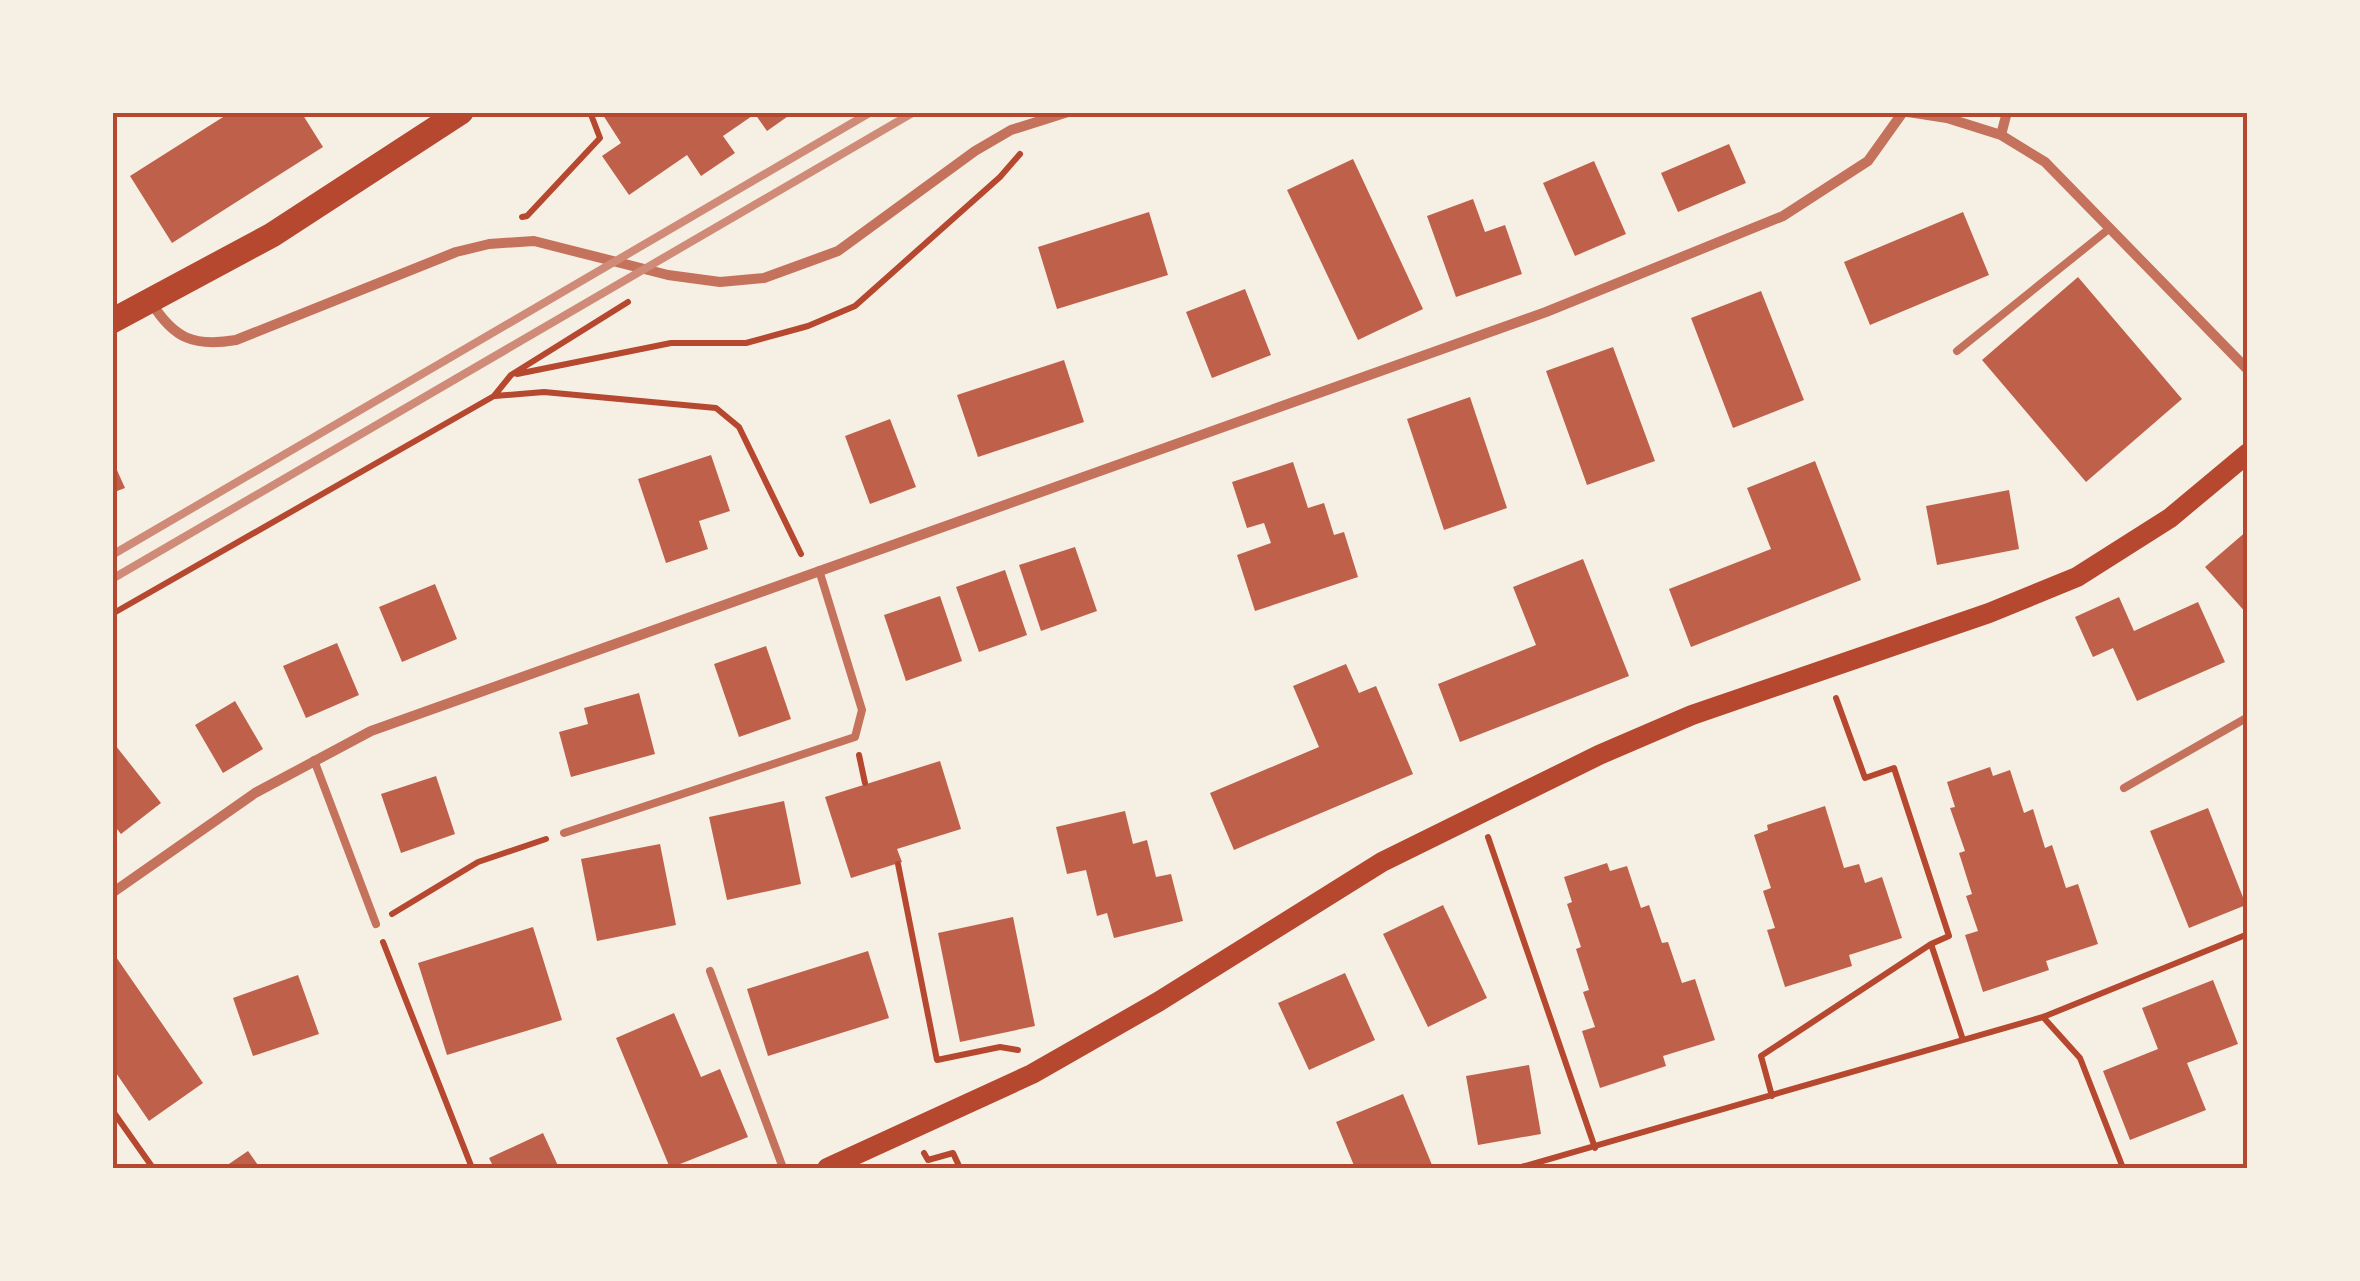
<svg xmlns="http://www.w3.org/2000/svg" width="2360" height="1281" font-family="Spectral,serif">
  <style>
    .building { fill: #bf614a }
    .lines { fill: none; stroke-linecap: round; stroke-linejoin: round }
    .path { stroke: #b5482f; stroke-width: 6 }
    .service { stroke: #c5725c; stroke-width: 8 }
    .minor { stroke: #c5725c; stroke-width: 10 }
    .secondary { stroke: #b5482f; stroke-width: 20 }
    .primary { stroke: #b5482f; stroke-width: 25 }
    .rail { stroke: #cf8b77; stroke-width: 8 }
    .neatline { fill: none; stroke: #b5482f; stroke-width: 4 }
  </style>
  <rect width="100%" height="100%" fill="#f6efe4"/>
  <path class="building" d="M 231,112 L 301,112 L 323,147 L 172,243 L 130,176 Z
    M 601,112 L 794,112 L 767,131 L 755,114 L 723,136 L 735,153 L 701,176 L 687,155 L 629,195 L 602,156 L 621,143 Z
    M 1729,144 L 1746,183 L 1678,212 L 1661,173 Z
    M 1353,159 L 1423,309 L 1358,340 L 1287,190 Z
    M 1594,161 L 1626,234 L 1575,256 L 1543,183 Z
    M 1473,199 L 1485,232 L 1505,225 L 1522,274 L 1456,297 L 1427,216 Z
    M 1149,212 L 1168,275 L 1057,309 L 1038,247 Z
    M 1963,212 L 1989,275 L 1870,325 L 1844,262 Z
    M 2078,277 L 2182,399 L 2086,482 L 1982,360 Z
    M 1245,289 L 1271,355 L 1212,378 L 1186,312 Z
    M 1761,291 L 1804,400 L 1733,428 L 1691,318 Z
    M 1613,347 L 1655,461 L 1587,485 L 1546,371 Z
    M 1064,360 L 1084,422 L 978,457 L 957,395 Z
    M 1470,397 L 1507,508 L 1444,530 L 1407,419 Z
    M 890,419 L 916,487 L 870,504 L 845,436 Z
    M 711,455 L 730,511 L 699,521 L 708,549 L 666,563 L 638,479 Z
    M 112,459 L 125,488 L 112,493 Z
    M 1815,461 L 1861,580 L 1691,647 L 1669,589 L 1771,549 L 1747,488 Z
    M 1293,462 L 1308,508 L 1324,503 L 1334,535 L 1344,532 L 1358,577 L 1255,611 L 1237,555 L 1271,543 L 1264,523 L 1247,528 L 1232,482 Z
    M 2009,490 L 2019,549 L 1937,565 L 1926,506 Z
    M 2248,530 L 2248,615 L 2205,567 Z
    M 1075,547 L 1097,611 L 1041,631 L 1019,565 Z
    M 1583,559 L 1629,676 L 1460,742 L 1438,684 L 1536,645 L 1513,587 Z
    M 1005,570 L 1027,635 L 979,652 L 956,587 Z
    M 435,584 L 457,639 L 402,662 L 379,607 Z
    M 940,596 L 962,661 L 906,681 L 884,615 Z
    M 2119,597 L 2134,631 L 2198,602 L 2225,662 L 2137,701 L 2113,648 L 2093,657 L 2075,617 Z
    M 337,643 L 359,695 L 306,718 L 283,666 Z
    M 766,646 L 791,719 L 739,737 L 714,664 Z
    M 1346,664 L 1359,693 L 1376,686 L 1413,774 L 1234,850 L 1210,793 L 1319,747 L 1293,686 Z
    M 639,693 L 655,754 L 571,777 L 559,732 L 588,724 L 584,708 Z
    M 235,701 L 263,749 L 223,773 L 195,725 Z
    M 112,741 L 161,803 L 121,834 L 112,823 Z
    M 940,761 L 961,829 L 897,849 L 902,862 L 851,878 L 825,797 Z
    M 1990,767 L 1993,776 L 2010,770 L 2024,813 L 2033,809 L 2045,848 L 2052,845 L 2066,888 L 2078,884 L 2098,944 L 2046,961 L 2049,970 L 1983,992 L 1965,935 L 1978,931 L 1966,896 L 1972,894 L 1959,853 L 1965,851 L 1950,808 L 1955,807 L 1947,782 Z
    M 436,776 L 455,834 L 401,853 L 381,794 Z
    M 784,801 L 801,884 L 727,900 L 709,817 Z
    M 1825,806 L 1844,868 L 1859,864 L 1865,883 L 1882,877 L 1902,938 L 1849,955 L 1852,966 L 1785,987 L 1767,930 L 1775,928 L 1763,891 L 1771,888 L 1754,835 L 1768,830 L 1767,825 Z
    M 2208,808 L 2246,905 L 2189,928 L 2150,831 Z
    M 1125,811 L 1133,844 L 1147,840 L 1156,877 L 1171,874 L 1183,921 L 1114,938 L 1107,913 L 1097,916 L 1086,870 L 1067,874 L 1056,827 Z
    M 660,844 L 676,925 L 597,941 L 581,859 Z
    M 1607,863 L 1610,871 L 1627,866 L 1641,908 L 1649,905 L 1662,943 L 1668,942 L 1682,983 L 1695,979 L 1715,1040 L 1663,1056 L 1666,1066 L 1600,1088 L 1582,1031 L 1595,1027 L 1583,992 L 1589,990 L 1576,949 L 1581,947 L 1567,904 L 1572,902 L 1564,877 Z
    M 1443,905 L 1487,998 L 1428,1027 L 1383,934 Z
    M 1013,917 L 1035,1026 L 960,1042 L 938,933 Z
    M 533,927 L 562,1020 L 447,1055 L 418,963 Z
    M 868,951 L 889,1018 L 768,1056 L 747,989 Z
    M 116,957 L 203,1083 L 149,1121 L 112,1067 L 112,959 Z
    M 1345,973 L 1375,1040 L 1309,1070 L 1278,1003 Z
    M 298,975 L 319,1034 L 253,1056 L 233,998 Z
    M 2213,980 L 2238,1044 L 2187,1063 L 2206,1110 L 2130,1140 L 2103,1071 L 2158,1049 L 2142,1008 Z
    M 674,1013 L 701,1077 L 720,1069 L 748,1137 L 670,1168 L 616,1038 Z
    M 1529,1065 L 1541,1134 L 1478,1145 L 1466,1076 Z
    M 1403,1094 L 1432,1165 L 1423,1168 L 1355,1168 L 1336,1122 Z
    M 543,1133 L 559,1168 L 494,1168 L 489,1158 Z
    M 248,1151 L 260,1168 L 223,1168 Z"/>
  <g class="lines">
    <path class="path" d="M 522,217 L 527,216 L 600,138 L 590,112
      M 517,374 L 671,343 L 746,343 L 808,326 L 855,306 L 1000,177 L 1020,154
      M 495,396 L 544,392 L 716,408 L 739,427 L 801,554
      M 112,614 L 494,396 L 511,375 L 628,302
      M 859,755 L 865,783
      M 1488,837 L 1595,1148
      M 898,864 L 937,1060 L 1000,1047 L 1018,1050
      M 392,914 L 478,862 L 546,839
      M 383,942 L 472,1168
      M 1931,944 L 1963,1040
      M 2043,1017 L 2080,1058 L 2123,1168
      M 1772,1096 L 1761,1056 L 1931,944 L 1949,936 L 1894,768 L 1865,778 L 1836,698
      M 112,1110 L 153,1168
      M 924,1153 L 928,1160 L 953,1153 L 960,1168
      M 1518,1168 L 2043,1017 L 2248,934"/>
    <path class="service" d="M 1957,351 L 2110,228
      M 314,760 L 376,924
      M 2124,788 L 2248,717
      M 564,833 L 855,737 L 862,710 L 819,570
      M 710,971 L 783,1168"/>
    <path class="minor" d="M 1908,112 L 1947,118 L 2001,135 L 2045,162 L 2248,370
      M 2001,135 L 2007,112
      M 151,302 C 174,339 194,347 236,340 L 456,252 L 489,244 L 534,241 L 668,275 L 720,282 L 764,278 L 838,251 L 975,151 L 1011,130 L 1068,112
      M 112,893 L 255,793 L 371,731 L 1546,312 L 1783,216 L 1868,161 L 1903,112"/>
    <path class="secondary" d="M 827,1168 L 1032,1074 L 1158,1002 L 1382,862 L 1599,755 L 1692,715 L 1989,613 L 2077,577 L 2170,518 L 2248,453"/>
    <path class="primary" d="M 112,321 L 272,235 L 461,112"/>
    <path class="rail" d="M 112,555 L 871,112
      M 112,579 L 914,112"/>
  </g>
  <rect width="2360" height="1281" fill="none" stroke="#f6efe4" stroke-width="230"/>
  <rect x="115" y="115" width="2130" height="1051" class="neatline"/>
</svg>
